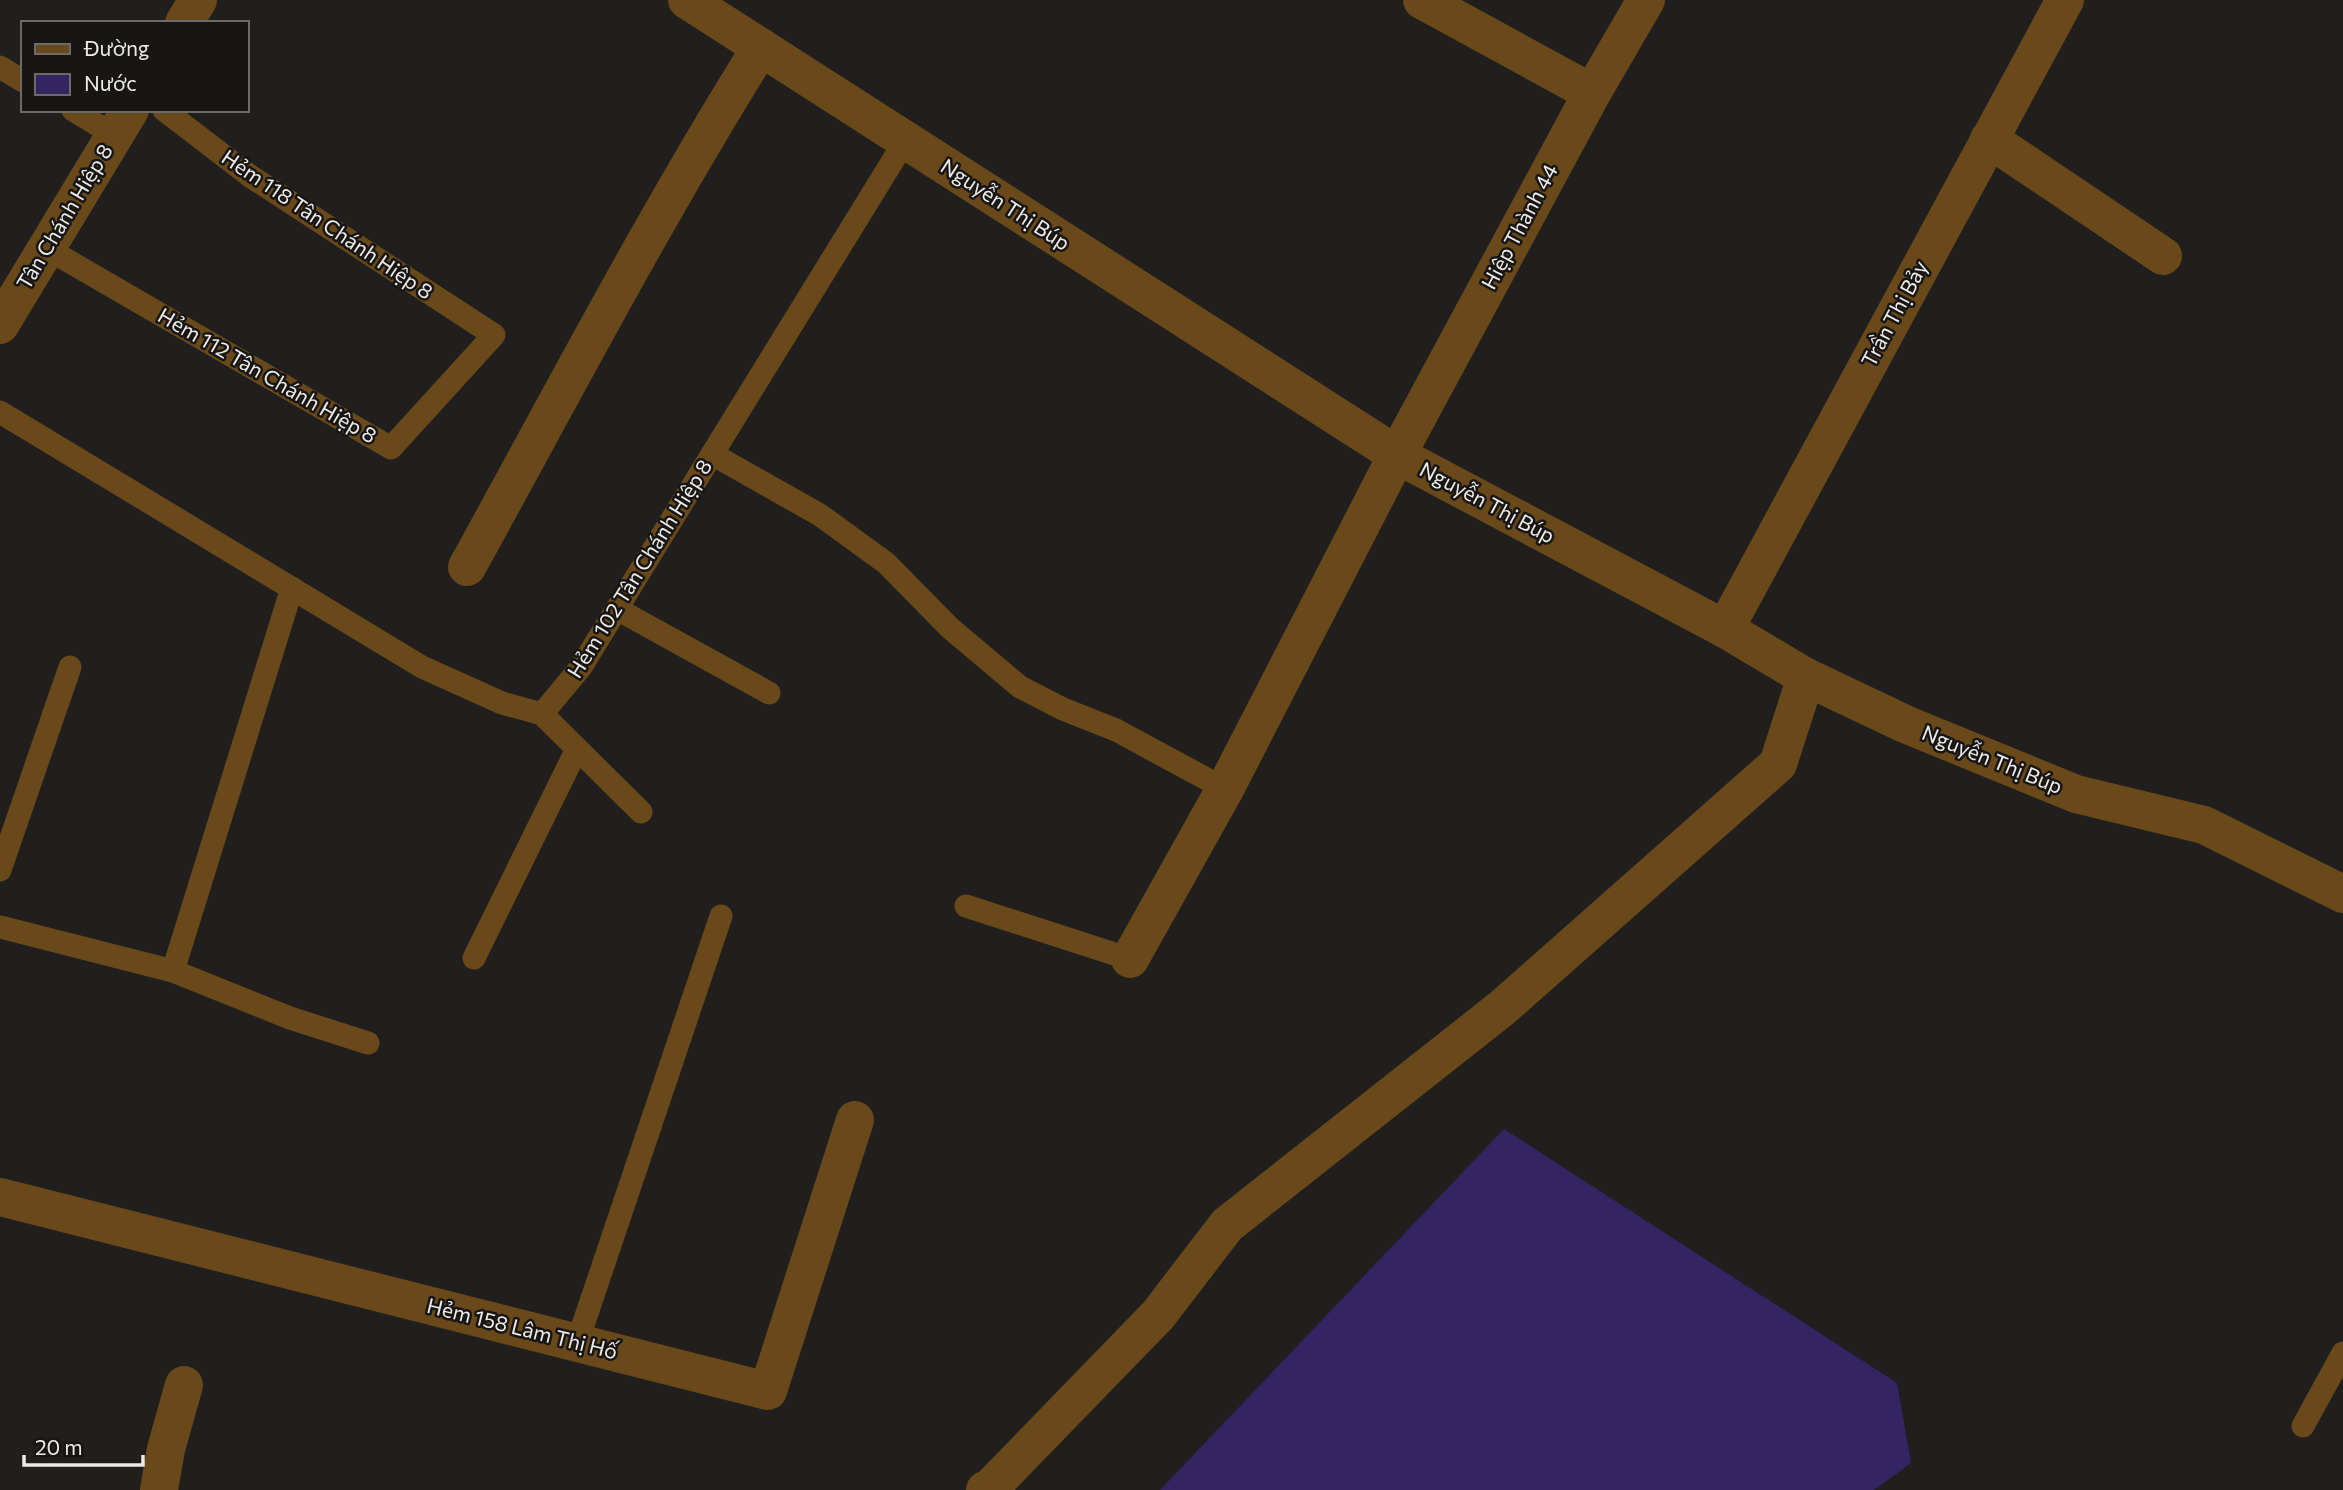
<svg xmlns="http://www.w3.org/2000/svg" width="2343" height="1490" font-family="Commissioner,sans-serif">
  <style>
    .water { fill: #342463 }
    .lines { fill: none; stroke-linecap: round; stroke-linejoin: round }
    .service { stroke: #69481a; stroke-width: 23 }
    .minor { stroke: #69481a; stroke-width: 38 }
    .tertiary { stroke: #69481a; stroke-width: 38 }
    .labels { text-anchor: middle; stroke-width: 5; stroke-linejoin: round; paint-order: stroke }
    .street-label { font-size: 21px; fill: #ecebea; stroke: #171614 }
  </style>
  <rect width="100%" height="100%" fill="#211f1d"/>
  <path class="water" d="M 1504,1129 L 1897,1383 L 1911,1463 L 1874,1490 L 1160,1490 Z"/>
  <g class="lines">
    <path class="service" d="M 0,67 L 23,81
      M 73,110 L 114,135
      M 46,248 L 391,448 L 494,335 L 250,176 L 164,110
      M 0,412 L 422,667 L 502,703 L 542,714 L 581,667 L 905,141
      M 712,454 L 820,515 L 886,563 L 950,628 L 1020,687 L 1063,709 L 1116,730 L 1225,789
      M 617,609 L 769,693
      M 542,714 L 641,812
      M 0,870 L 70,667
      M 966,906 L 1130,959
      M 0,927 L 173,971 L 290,1018 L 368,1043
      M 474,958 L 577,749
      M 173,971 L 292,588
      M 577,1343 L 721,916
      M 2303,1426 L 2343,1353"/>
    <path class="minor" d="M 1422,0 L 1592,93
      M 184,23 L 198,0
      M 1989,139 L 2163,256
      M 0,325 L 130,110
      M 467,567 C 563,393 655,216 761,47
      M 1725,629 L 2065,0
      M 1130,959 L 1225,789 L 1397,455 L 1592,93 L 1646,0
      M 0,1197 L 768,1391 L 855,1120
      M 159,1490 L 166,1449 L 184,1385
      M 985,1490 L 991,1487 L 1158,1315 L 1227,1225 L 1502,1008 L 1778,764 L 1806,677"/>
    <path class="tertiary" d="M 687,0 L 1397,455 L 1725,629 L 1806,677 L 1905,724 L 2076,794 L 2204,825 L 2343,894"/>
  </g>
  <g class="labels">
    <g class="street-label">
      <text transform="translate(1005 205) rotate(33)" y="7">Nguyễn Thị Búp</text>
      <text transform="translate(65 217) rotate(-59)" y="7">Tân Chánh Hiệp 8</text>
      <text transform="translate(327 225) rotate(34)" y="7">Hẻm 118 Tân Chánh Hiệp 8</text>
      <text transform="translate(1520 227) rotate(-62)" y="7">Hiệp Thành 44</text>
      <text transform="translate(1895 314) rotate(-62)" y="7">Trần Thị Bảy</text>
      <text transform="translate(267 376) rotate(30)" y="7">Hẻm 112 Tân Chánh Hiệp 8</text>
      <text transform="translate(1487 503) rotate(28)" y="7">Nguyễn Thị Búp</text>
      <text transform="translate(640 569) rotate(-58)" y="7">Hẻm 102 Tân Chánh Hiệp 8</text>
      <text transform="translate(1992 760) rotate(22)" y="7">Nguyễn Thị Búp</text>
      <text transform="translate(522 1329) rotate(14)" y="7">Hẻm 158 Lâm Thị Hố</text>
    </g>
  </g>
  <rect x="21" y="21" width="228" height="91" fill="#171614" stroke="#6c6b6a" stroke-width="2"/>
  <rect x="35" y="44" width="35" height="10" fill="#69481a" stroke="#6c6b6a" stroke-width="2"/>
  <text x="84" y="56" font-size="21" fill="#ecebea">Đường</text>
  <rect x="35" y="74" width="35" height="21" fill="#342463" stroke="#6c6b6a" stroke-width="2"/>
  <text x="84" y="91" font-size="21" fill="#ecebea">Nước</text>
  <path d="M24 1455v10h119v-10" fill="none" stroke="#ecebea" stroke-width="3.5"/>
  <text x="35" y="1455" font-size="21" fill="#ecebea" stroke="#171614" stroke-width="5" paint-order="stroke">20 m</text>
</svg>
